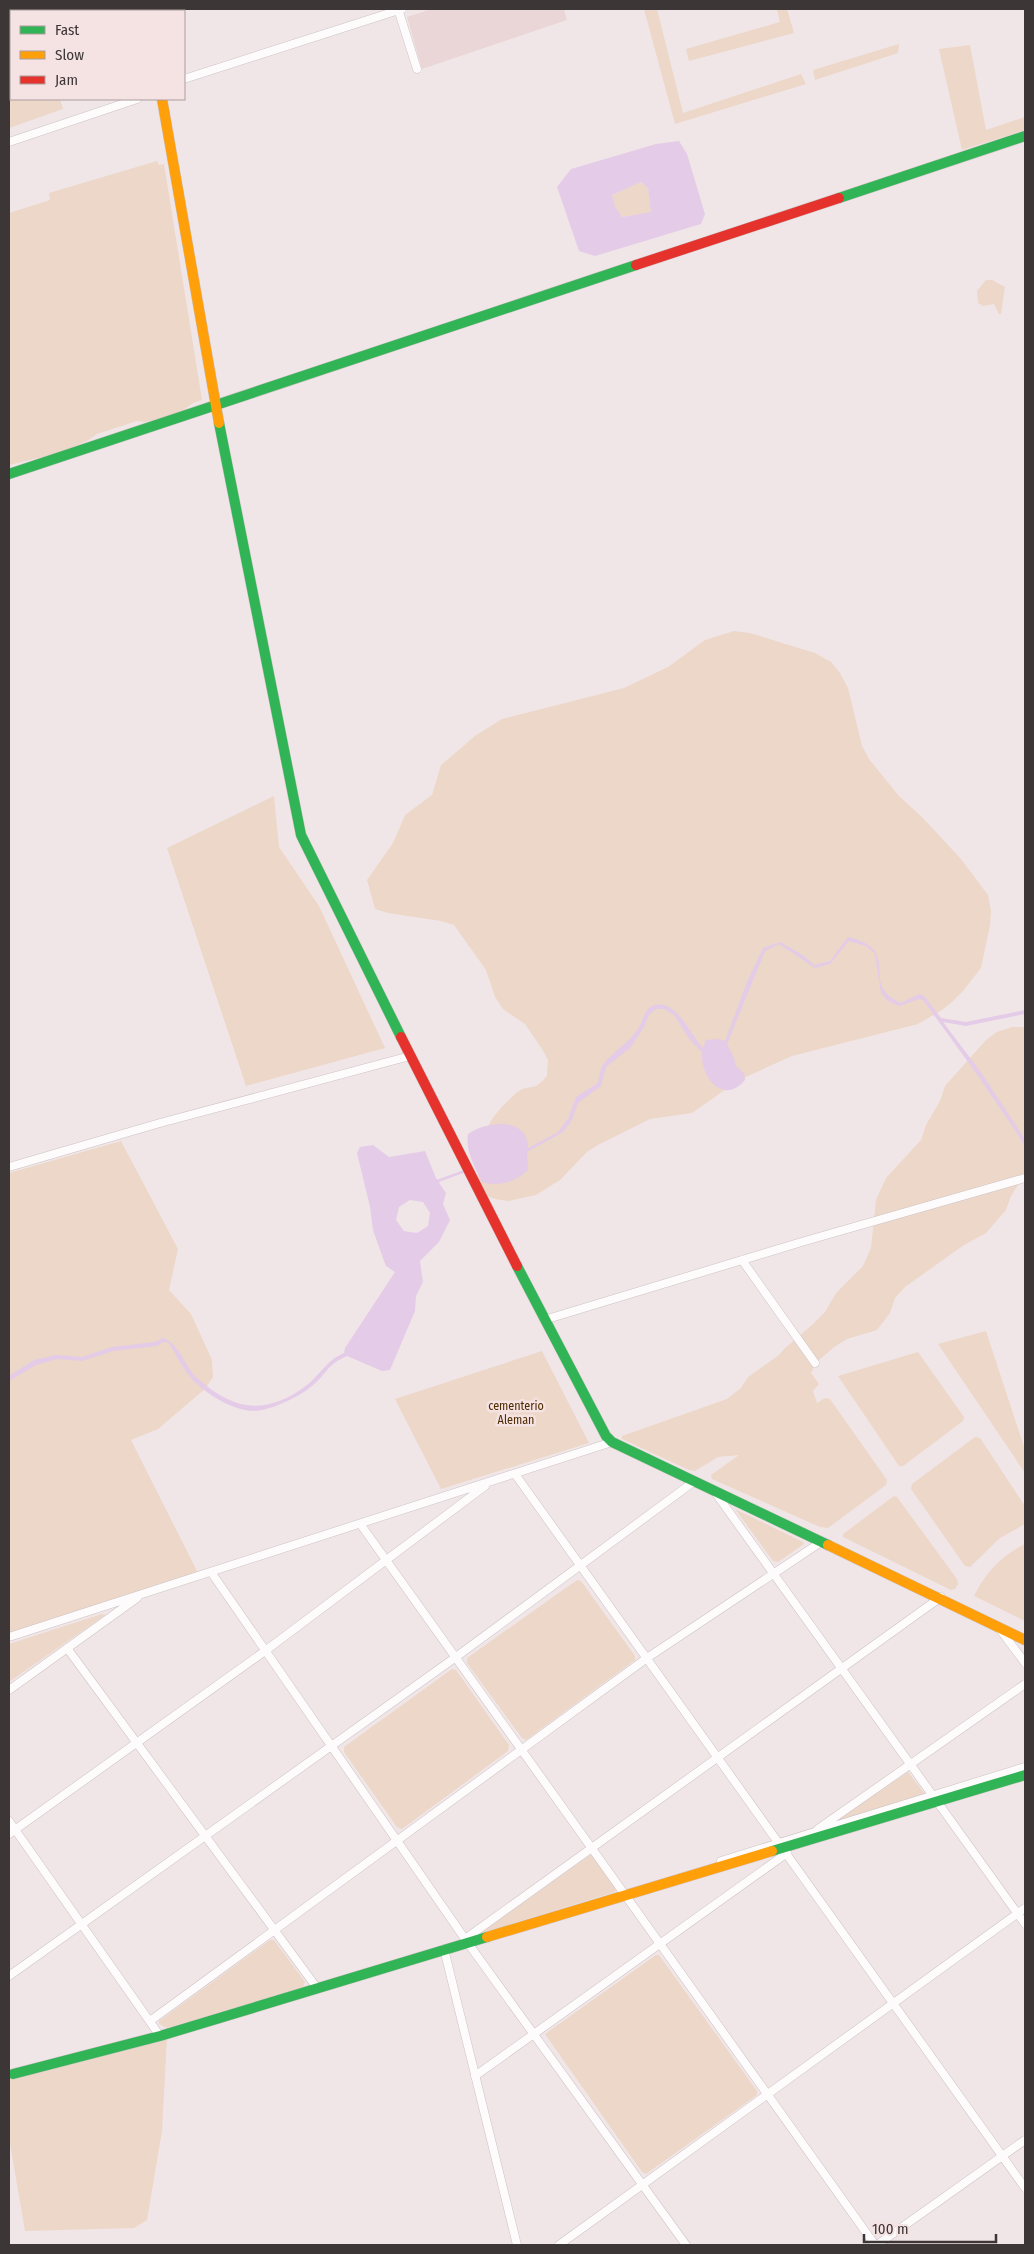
<svg xmlns="http://www.w3.org/2000/svg" width="1034" height="2254" font-family="'Fira Sans Condensed',sans-serif">
  <style>
    .built { fill: #ead6d7 }
    .green { fill: #ecd7c8 }
    .water { fill: #e4cbe7; fill-rule: evenodd }
    .lines { fill: none; stroke-linecap: round; stroke-linejoin: round }
    .stream { stroke: #e4cbe7; stroke-width: 2.5 }
    .street-casing { stroke: #ccc3c4; stroke-width: 9 }
    .fast-casing { stroke: #ccc3c4; stroke-width: 11 }
    .slow-casing { stroke: #ccc3c4; stroke-width: 11 }
    .jam-casing { stroke: #ccc3c4; stroke-width: 11 }
    .street { stroke: #fdfbfb; stroke-width: 8 }
    .fast { stroke: #30b455; stroke-width: 10 }
    .slow { stroke: #ff9f0a; stroke-width: 10 }
    .jam { stroke: #e5322d; stroke-width: 10 }
    .labels { text-anchor: middle; stroke-width: 5; stroke-linejoin: round; paint-order: stroke }
    .park-label { font-size: 12px; fill: #4f2d00; stroke: #f5e2e3 }
  </style>
  <rect width="100%" height="100%" fill="#f1e6e7"/>
  <path class="built" d="M 431,9 L 564,9 L 567,20 L 422,69 L 407,17 Z"/>
  <path class="green" d="M 644,9 L 657,9 L 683,113 L 801,74 L 806,84 L 675,124 Z
    M 777,9 L 787,9 L 794,33 L 689,61 L 686,49 L 780,22 Z
    M 899,44 L 898,53 L 815,80 L 813,70 Z
    M 970,45 L 986,130 L 1025,117 L 1025,130 L 962,150 L 939,49 Z
    M 11,51 L 11,99 L 60,99 L 63,109 L 9,128 L 9,52 Z
    M 157,161 L 159,165 L 164,164 L 202,400 L 193,403 L 175,416 L 144,422 L 137,421 L 97,434 L 87,441 L 59,453 L 9,465 L 9,213 L 50,200 L 49,193 Z
    M 640,182 L 648,187 L 651,213 L 622,217 L 615,206 L 612,195 Z
    M 986,280 L 992,280 L 1005,287 L 1001,314 L 999,314 L 994,304 L 983,306 L 978,303 L 977,291 Z
    M 734,631 L 750,633 L 815,653 L 831,662 L 840,673 L 848,688 L 862,746 L 869,759 L 899,796 L 922,817 L 961,859 L 988,895 L 991,911 L 990,925 L 981,968 L 963,991 L 952,1002 L 942,1010 L 918,1024 L 792,1056 L 739,1080 L 692,1113 L 650,1119 L 598,1145 L 587,1152 L 560,1180 L 536,1195 L 508,1201 L 495,1199 L 482,1194 C 470,1161 483,1122 509,1100 C 512,1097 516,1092 521,1090 C 525,1087 531,1088 536,1086 C 540,1084 544,1079 547,1076 L 548,1060 L 542,1049 L 525,1024 L 503,1009 L 495,997 L 486,970 L 454,925 L 441,921 L 388,913 L 375,909 L 367,880 L 393,843 L 405,815 L 432,795 L 441,765 L 475,736 L 502,719 L 624,688 L 668,667 L 705,640 Z
    M 274,796 L 279,847 L 319,906 L 385,1048 L 246,1086 L 167,848 Z
    M 1012,1027 L 1025,1027 L 1025,1174 L 1011,1196 L 1006,1210 L 986,1233 L 964,1245 L 905,1287 L 895,1298 L 890,1313 L 877,1330 L 847,1339 L 834,1347 L 817,1362 L 811,1373 L 819,1384 L 813,1391 L 817,1403 L 825,1398 L 830,1399 L 887,1480 L 886,1485 L 828,1528 L 820,1527 L 712,1479 L 711,1475 L 739,1455 L 718,1457 L 695,1471 L 689,1470 L 622,1439 L 622,1436 L 727,1399 L 741,1388 L 748,1377 L 779,1355 L 784,1349 L 813,1324 L 825,1312 L 836,1293 L 863,1266 L 871,1248 L 876,1200 L 886,1178 L 921,1140 L 926,1125 L 940,1101 L 945,1086 L 986,1040 L 997,1032 Z
    M 121,1141 L 178,1249 L 169,1290 L 191,1314 L 212,1360 L 213,1377 L 205,1389 L 158,1429 L 131,1440 L 198,1573 L 9,1634 L 9,1173 Z
    M 986,1331 L 1025,1450 L 1025,1473 L 938,1344 Z
    M 542,1351 L 589,1443 L 441,1489 L 395,1399 Z
    M 918,1352 L 964,1417 L 963,1421 L 903,1466 L 899,1466 L 838,1376 Z
    M 975,1437 L 980,1438 L 1025,1506 L 1025,1524 L 1000,1538 L 970,1567 L 965,1566 L 911,1489 L 912,1484 Z
    M 894,1496 L 897,1497 L 957,1579 L 958,1584 L 955,1589 L 951,1590 L 843,1537 L 843,1534 Z
    M 735,1509 L 803,1542 L 804,1544 L 778,1562 L 773,1561 Z
    M 1025,1544 L 1025,1621 L 974,1596 C 985,1573 1002,1555 1025,1544 Z
    M 577,1580 L 581,1581 L 635,1656 L 635,1660 L 526,1740 L 522,1738 L 467,1663 L 467,1658 Z
    M 102,1614 L 105,1615 L 9,1682 L 9,1644 Z
    M 452,1669 L 456,1670 L 509,1745 L 508,1751 L 402,1829 L 397,1827 L 344,1752 L 344,1747 Z
    M 908,1772 L 925,1794 L 835,1822 L 837,1820 Z
    M 590,1855 L 593,1856 L 616,1889 L 615,1892 L 481,1933 Z
    M 270,1940 L 274,1940 L 305,1982 L 303,1987 L 167,2028 L 159,2024 L 159,2021 Z
    M 656,1955 L 659,1955 L 757,2091 L 757,2095 L 646,2174 L 642,2172 L 545,2034 Z
    M 167,2037 L 162,2131 L 147,2220 L 134,2228 L 25,2231 L 9,2138 L 9,2079 Z"/>
  <path class="water" d="M 679,141 L 687,154 L 705,214 L 701,224 L 595,256 L 579,251 L 557,187 L 571,169 L 656,144 ZM 641,182 L 648,188 L 651,212 L 622,217 L 615,206 L 612,195 Z
    M 848,937 C 905,951 857,984 901,1003 L 919,994 L 924,996 L 941,1018 L 966,1022 L 1025,1010 L 1025,1014 L 966,1026 L 943,1022 L 980,1071 L 1025,1139 L 1025,1148 L 1019,1136 L 976,1073 L 923,1000 L 919,999 L 899,1006 L 888,1001 L 881,993 L 875,954 L 866,946 L 849,941 L 830,964 L 815,968 L 779,944 L 765,951 L 727,1044 L 734,1058 L 736,1066 L 744,1073 L 745,1080 C 723,1106 700,1077 702,1052 L 690,1040 L 674,1015 L 664,1009 L 656,1009 L 649,1015 L 644,1027 L 630,1048 L 606,1067 L 601,1086 L 578,1103 L 572,1120 L 563,1132 L 527,1152 L 528,1170 C 516,1182 498,1187 482,1182 C 475,1168 465,1150 468,1134 C 486,1121 528,1116 528,1148 L 558,1132 L 568,1119 L 576,1097 L 598,1083 C 599,1078 600,1069 603,1065 C 612,1052 628,1044 638,1029 C 642,1023 644,1013 649,1008 C 654,1004 658,1004 664,1005 C 681,1010 691,1035 703,1048 L 706,1040 L 718,1039 L 725,1041 L 747,982 L 763,948 L 780,942 L 804,956 L 814,965 L 830,961 Z
    M 373,1145 L 389,1157 L 425,1151 L 436,1178 L 446,1193 L 443,1204 L 450,1220 L 439,1242 L 420,1261 L 423,1282 L 416,1296 L 415,1311 L 390,1370 L 382,1371 L 347,1356 C 326,1365 327,1374 312,1386 C 299,1397 270,1411 253,1411 C 232,1410 206,1394 192,1379 C 183,1369 176,1355 169,1343 L 163,1342 L 157,1346 L 113,1351 L 82,1361 L 57,1359 L 36,1365 L 9,1381 L 9,1376 L 34,1360 L 56,1355 L 82,1357 L 112,1347 L 155,1342 L 163,1338 C 180,1344 184,1366 197,1378 C 234,1411 266,1416 307,1385 C 321,1374 327,1360 344,1353 L 345,1348 L 395,1272 L 386,1266 L 384,1261 L 373,1230 L 370,1207 L 357,1153 L 360,1147 ZM 410,1200 L 423,1202 L 430,1213 L 428,1226 L 417,1233 L 404,1231 L 396,1220 L 399,1207 Z"/>
  <g class="lines">
    <path class="stream" d="M 435,1182 L 465,1171"/>
    <defs>
      <path id="street" d="M 144,9 L 145,11
        M 398,9 L 417,69
        M 88,11 L 95,9
        M 9,38 L 11,38
        M 184,79 L 402,9
        M 9,142 L 137,99
        M 9,1167 L 160,1123 L 410,1056
        M 742,1260 L 815,1363
        M 544,1320 L 805,1241 L 1025,1178
        M 515,1474 L 1025,2188
        M 717,1495 L 1025,1924
        M 361,1525 L 875,2245
        M 211,1572 L 465,1939 L 686,2245
        M 999,1628 L 1025,1663
        M 9,1637 L 612,1442
        M 67,1648 L 317,1988
        M 9,1690 L 137,1598
        M 9,1821 L 160,2036
        M 818,1829 L 1025,1684
        M 9,1834 L 265,1651 L 485,1486
        M 721,1861 L 1025,1767
        M 465,1939 L 941,1597
        M 444,1949 L 517,2245
        M 9,1976 L 456,1657 L 692,1483
        M 150,2021 L 647,1658 L 821,1542
        M 475,2076 L 787,1853
        M 559,2245 L 1025,1908
        M 877,2245 L 1025,2140"/>
      <path id="fast" d="M 839,198 L 1025,136
        M 219,423 L 301,835 L 401,1037
        M 9,474 L 636,265
        M 517,1266 L 606,1436 L 612,1442 L 828,1545
        M 772,1851 L 1025,1775
        M 13,2074 L 160,2036 L 487,1937"/>
      <path id="slow" d="M 162,99 L 219,423
        M 828,1545 L 1025,1640
        M 487,1937 L 772,1851"/>
      <path id="jam" d="M 636,265 L 839,198
        M 401,1037 L 517,1266"/>
    </defs>
    <use href="#street" class="street-casing"/>
    <use href="#fast" class="fast-casing"/>
    <use href="#slow" class="slow-casing"/>
    <use href="#jam" class="jam-casing"/>
    <use href="#street" class="street"/>
    <use href="#fast" class="fast"/>
    <use href="#slow" class="slow"/>
    <use href="#jam" class="jam"/>
  </g>
  <g class="labels">
    <g class="park-label">
      <text x="516" y="1410">cementerio<tspan x="516" dy="14">Aleman</tspan></text>
    </g>
  </g>
  <rect width="1034" height="2254" fill="none" stroke="#3d3636" stroke-width="20"/>
  <rect x="10" y="10" width="175" height="90" fill="#f5e2e3" stroke="#ab9d9e"/>
  <rect x="20" y="26" width="25" height="8" fill="#30b455" stroke="#ab9d9e"/>
  <text x="55" y="35" font-size="15" fill="#3d3636">Fast</text>
  <rect x="20" y="51" width="25" height="8" fill="#ff9f0a" stroke="#ab9d9e"/>
  <text x="55" y="60" font-size="15" fill="#3d3636">Slow</text>
  <rect x="20" y="76" width="25" height="8" fill="#e5322d" stroke="#ab9d9e"/>
  <text x="55" y="85" font-size="15" fill="#3d3636">Jam</text>
  <path d="M864 2234v8h132v-8" fill="none" stroke="#3d3636" stroke-width="2.5"/>
  <text x="872" y="2234" font-size="15" fill="#3d3636" stroke="#f5e2e3" stroke-width="4" paint-order="stroke">100 m</text>
</svg>
